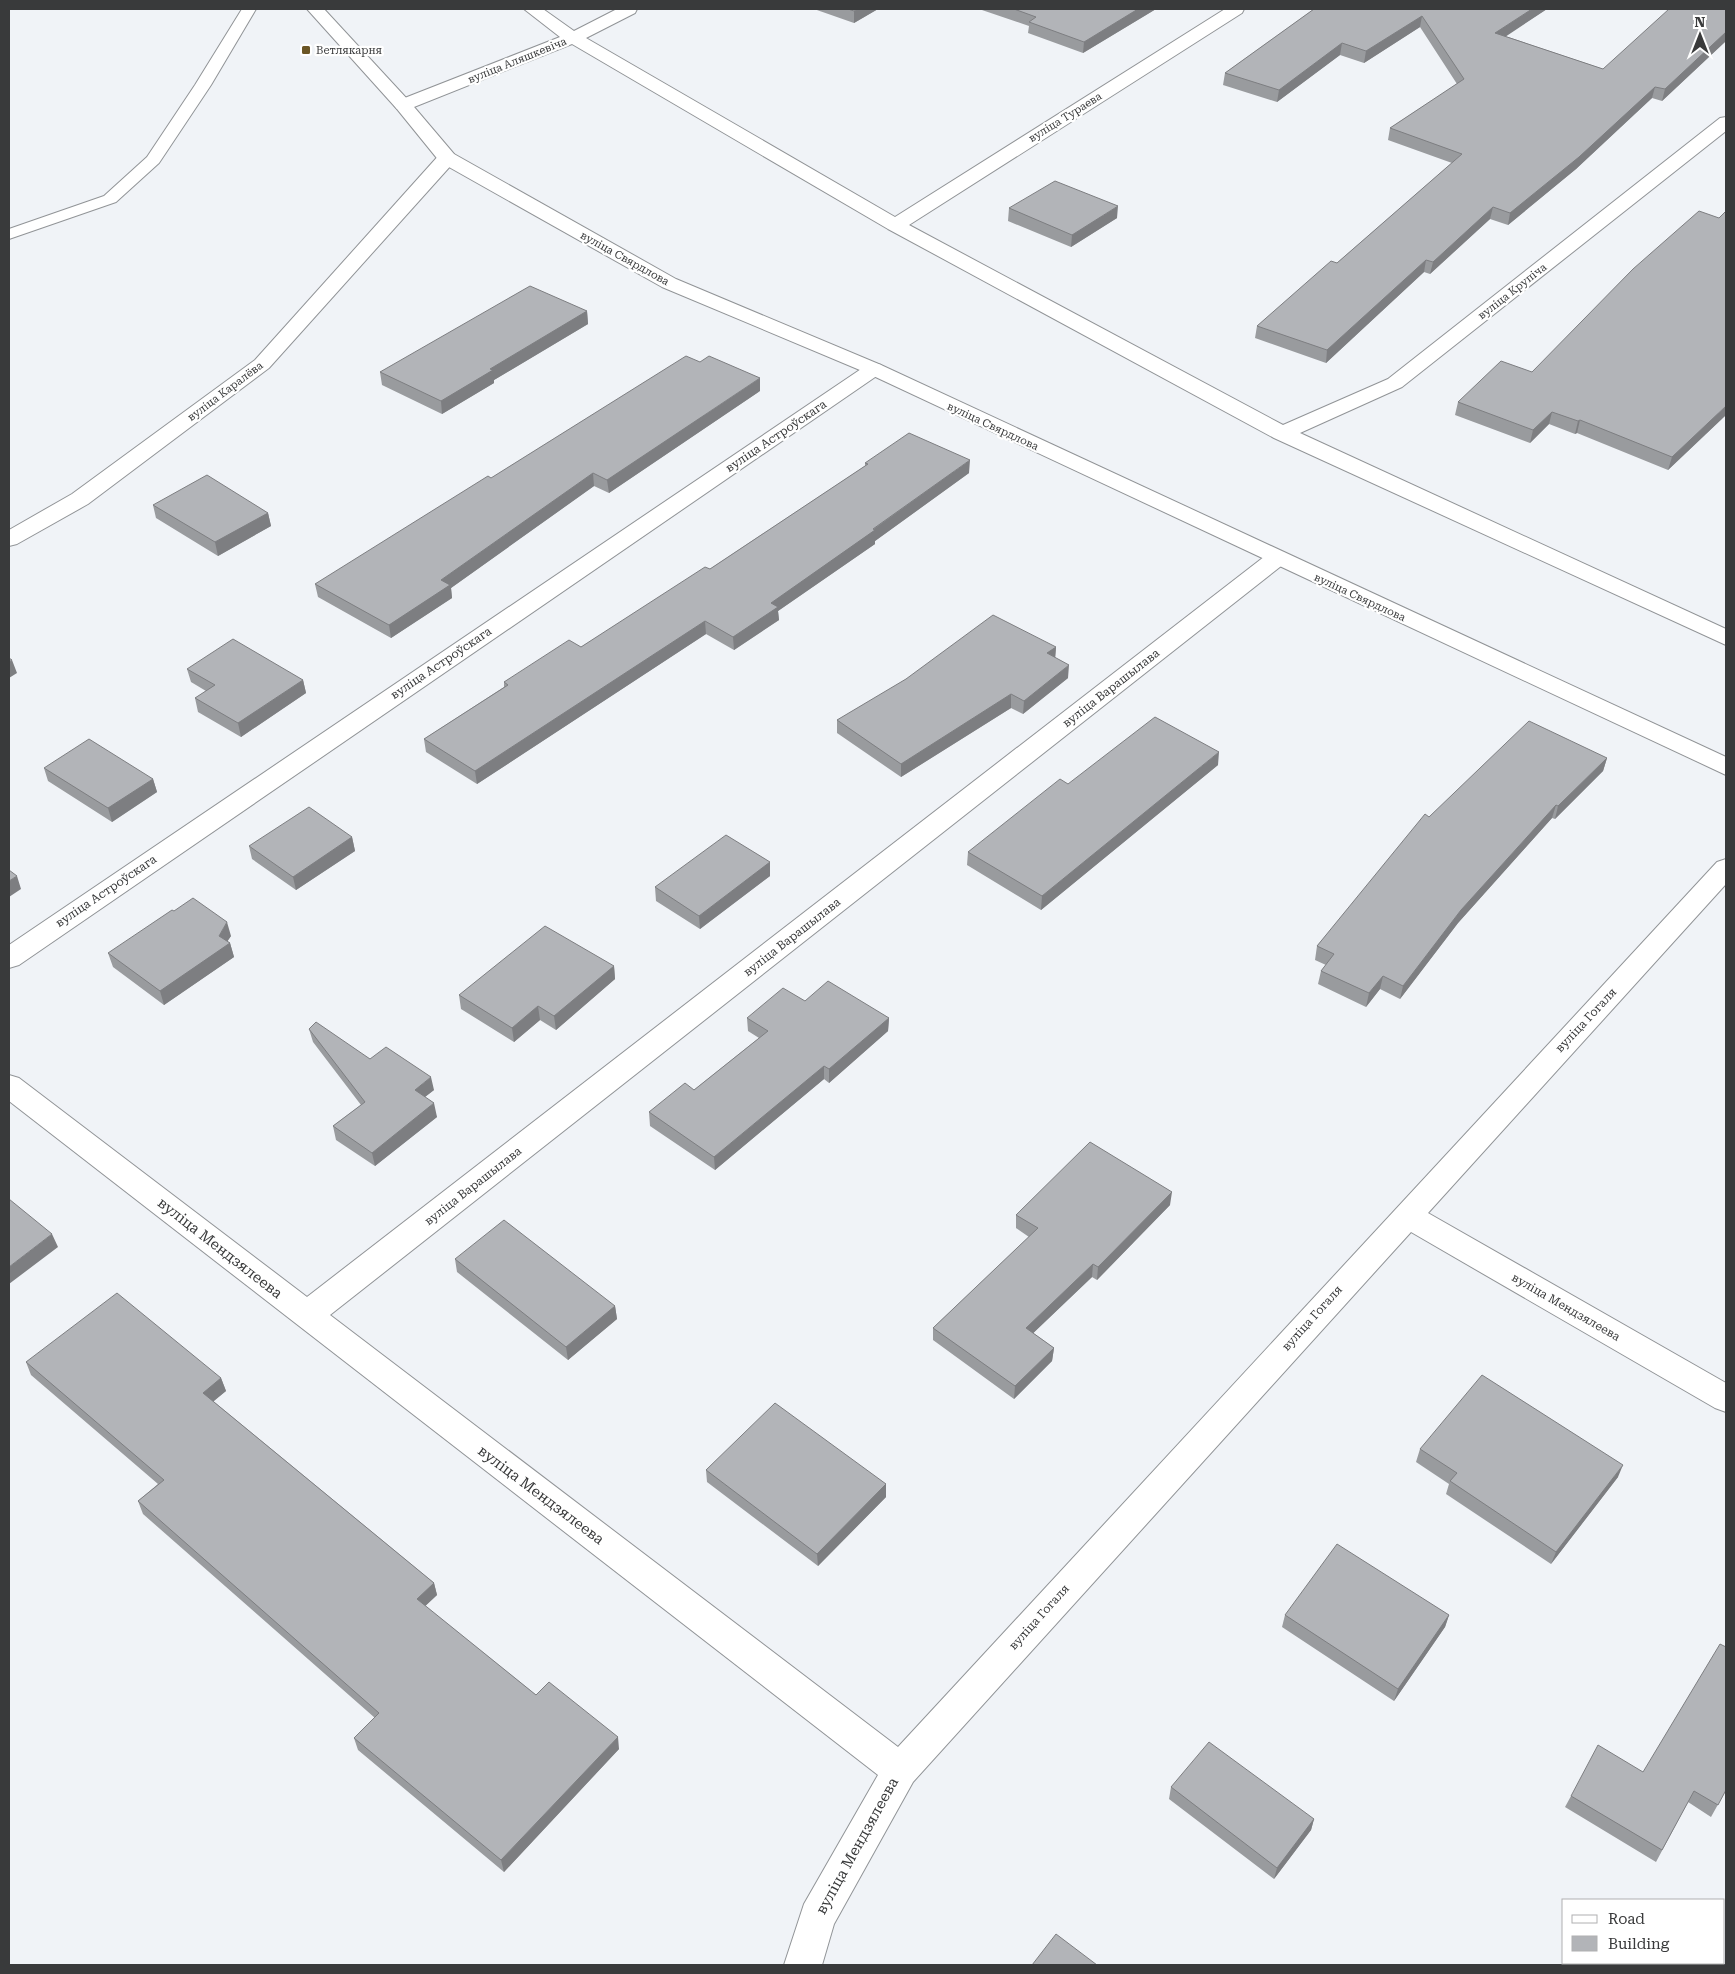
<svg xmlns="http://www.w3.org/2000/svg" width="1735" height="1974" font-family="'Roboto Serif',serif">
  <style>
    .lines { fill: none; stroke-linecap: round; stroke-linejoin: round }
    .lane-casing { stroke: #919497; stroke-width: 2 }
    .street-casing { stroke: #919497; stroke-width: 2 }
    .secondary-casing { stroke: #919497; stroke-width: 2 }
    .lane { fill: #fff; fill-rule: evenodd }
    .street { fill: #fff; fill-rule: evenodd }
    .secondary { fill: #fff; fill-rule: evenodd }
    .wall { fill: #999b9e }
    .shaded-wall { fill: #7d7e81 }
    .building { fill: #b2b4b8; stroke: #7d7e81 }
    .poi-dot { fill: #6b5625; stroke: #fff; stroke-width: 2 }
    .labels { text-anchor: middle; stroke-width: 4.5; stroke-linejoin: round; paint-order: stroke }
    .far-poi-label { font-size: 11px; fill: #393a3b; stroke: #fff; text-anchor: start }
    .far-street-label { font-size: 11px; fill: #393a3b; stroke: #fff }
    .street-label { font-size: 12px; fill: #393a3b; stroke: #fff }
    .near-street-label { font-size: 15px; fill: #393a3b; stroke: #fff }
  </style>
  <rect width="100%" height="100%" fill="#f0f3f7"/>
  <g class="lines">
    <defs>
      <path id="lane" d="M 242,9 L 256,9 L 211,85 L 159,163 L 116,202 L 9,239 L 9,229 L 104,196 L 147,157 L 195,85 Z"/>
      <path id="street" d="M 524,9 L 543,9 L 574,31 L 617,9 L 637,9 L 635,13 L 586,38 L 895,217 L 1225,9 L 1244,9 L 1242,13 L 909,225 L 1283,425 L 1388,379 L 1720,118 L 1726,117 L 1726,131 L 1402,387 L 1300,433 L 1726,629 L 1726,645 L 1274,438 L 888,229 L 572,44 L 409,109 L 397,109 L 394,105 L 397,101 L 560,37 Z
        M 447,152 L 454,154 L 456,158 L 454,162 L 269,368 L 88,504 L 17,544 L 9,546 L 9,530 L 72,494 L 255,360 L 440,154 Z
        M 874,363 L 881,365 L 884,369 L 881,373 L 19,965 L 9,968 L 9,945 L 867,365 Z
        M 1277,551 L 1285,553 L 1288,558 L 1285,563 L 330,1315 L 898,1747 L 1717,862 L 1726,859 L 1726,884 L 1428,1213 L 1726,1383 L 1726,1412 L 1715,1408 L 1411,1232 L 913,1782 L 834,1924 L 822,1965 L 784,1965 L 804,1904 L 878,1775 L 9,1101 L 9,1075 L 19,1078 L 307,1297 L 1269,553 Z"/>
      <path id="secondary" d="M 307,9 L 324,9 L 409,101 L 454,154 L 676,279 L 881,365 L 1726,757 L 1726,775 L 867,373 L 662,287 L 440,162 L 397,109 Z"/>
    </defs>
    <use href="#lane" class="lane-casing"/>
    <use href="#street" class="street-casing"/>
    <use href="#secondary" class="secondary-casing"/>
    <use href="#lane" class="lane"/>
    <use href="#street" class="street"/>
    <use href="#secondary" class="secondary"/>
  </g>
  <path class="wall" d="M 814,9 L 878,9 L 854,23 Z
    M 979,9 L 1156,9 L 1083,53 L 1028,33 L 1029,26 Z
    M 1314,9 L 1547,9 L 1505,36 L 1603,69 L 1726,9 L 1726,41 L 1662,101 L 1652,98 L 1576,169 L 1508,225 L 1490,219 L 1430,274 L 1424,272 L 1326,363 L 1255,338 L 1257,326 L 1337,263 L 1452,163 L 1388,140 L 1390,128 L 1457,84 L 1420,27 L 1364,63 L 1340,55 L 1277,102 L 1223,85 L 1225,73 Z
    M 1009,208 L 1117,218 L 1071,247 L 1008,221 Z
    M 587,311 L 588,324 L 494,380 L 494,383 L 442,414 L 382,385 L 380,372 Z
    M 1532,372 L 1726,415 L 1668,470 L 1577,433 L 1575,434 L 1549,424 L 1530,443 L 1455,415 L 1458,402 Z
    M 760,391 L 609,493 L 594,486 L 451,588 L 452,598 L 391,638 L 318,597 L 315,584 Z
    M 865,463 L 969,473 L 875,541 L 875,544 L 778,611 L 779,620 L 734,650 L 706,634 L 477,784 L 426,752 L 424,739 L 504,687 L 504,682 L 581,647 L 710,569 L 865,466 Z
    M 153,505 L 268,513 L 271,526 L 218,556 L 156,518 Z
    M 1056,647 L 1055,658 L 1068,678 L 1023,714 L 1011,708 L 901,777 L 837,733 L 837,720 Z
    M 187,669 L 303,680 L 306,693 L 241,737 L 198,712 L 195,698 L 206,691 L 191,682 Z
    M 1607,758 L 1603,771 L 1555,819 L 1552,818 L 1458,923 L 1400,999 L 1380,989 L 1366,1007 L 1318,984 L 1321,971 L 1326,965 L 1315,960 L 1317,946 L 1429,817 Z
    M 1218,765 L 1041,910 L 967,865 L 968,852 L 1068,784 Z
    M 44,768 L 153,779 L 157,792 L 112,822 L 48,781 Z
    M 352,837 L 355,851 L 296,890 L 252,859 L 249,846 Z
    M 770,862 L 770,876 L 700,929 L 656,901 L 655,887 Z
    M 231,936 L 227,941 L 230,943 L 234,957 L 164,1005 L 113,967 L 108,953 Z
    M 614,966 L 615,979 L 556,1030 L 540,1020 L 514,1042 L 461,1009 L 459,995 Z
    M 805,1001 L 889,1018 L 888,1031 L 829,1083 L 824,1079 L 715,1170 L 650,1126 L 649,1112 L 694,1090 L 759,1038 L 748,1031 L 747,1018 Z
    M 309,1029 L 370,1059 L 434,1090 L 425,1097 L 437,1117 L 375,1166 L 336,1140 L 333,1126 L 361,1105 L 313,1042 Z
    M 1170,1205 L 1097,1280 L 1092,1277 L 1033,1333 L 1054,1348 L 1052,1361 L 1014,1399 L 933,1340 L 933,1328 L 1029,1237 L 1016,1228 L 1016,1215 Z
    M 455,1259 L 615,1306 L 617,1319 L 568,1360 L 457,1272 Z
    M 26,1362 L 221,1378 L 226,1391 L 213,1401 L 434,1583 L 437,1595 L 425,1606 L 536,1695 L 619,1749 L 504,1872 L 358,1750 L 354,1738 L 375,1718 L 143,1514 L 138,1501 L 158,1484 L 31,1375 Z
    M 1420,1449 L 1618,1477 L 1551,1564 L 1446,1494 L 1449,1484 L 1416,1462 Z
    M 706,1470 L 886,1484 L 886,1497 L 818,1566 L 707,1482 Z
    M 1285,1615 L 1449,1615 L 1445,1627 L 1394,1701 L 1282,1627 Z
    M 1643,1772 L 1726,1790 L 1711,1817 L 1688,1802 L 1656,1862 L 1565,1807 L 1571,1796 Z
    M 1171,1787 L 1314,1819 L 1311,1830 L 1274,1879 L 1169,1799 Z"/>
  <path class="shaded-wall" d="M 858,9 L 878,9 L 854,23 L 854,11 Z
    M 1138,9 L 1156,9 L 1083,53 L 1084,42 Z
    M 1532,9 L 1547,9 L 1493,45 L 1495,33 Z
    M 1422,16 L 1420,27 L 1364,63 L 1366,51 Z
    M 1726,32 L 1726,41 L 1662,101 L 1665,89 Z
    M 1342,43 L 1340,55 L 1277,102 L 1279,90 Z
    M 1655,87 L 1652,98 L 1576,169 L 1508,225 L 1510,213 Z
    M 1118,206 L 1117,218 L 1071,247 L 1072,235 Z
    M 1493,207 L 1490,219 L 1430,274 L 1433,262 Z
    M 1426,260 L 1424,272 L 1326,363 L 1327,350 Z
    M 587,311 L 588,324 L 494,380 L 494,383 L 442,414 L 441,401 L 490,369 Z
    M 760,378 L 760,391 L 609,493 L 607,480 Z
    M 1726,406 L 1726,415 L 1668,470 L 1672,457 Z
    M 1552,412 L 1549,424 L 1530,443 L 1533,430 Z
    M 1580,420 L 1577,433 L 1575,434 L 1578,421 Z
    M 970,460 L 969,473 L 875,541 L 875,544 L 778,611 L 779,620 L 734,650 L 733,637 L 771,603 Z
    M 593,473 L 594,486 L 451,588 L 452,598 L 391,638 L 389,625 L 441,580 Z
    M 268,513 L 271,526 L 218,556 L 215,542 Z
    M 705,621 L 706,634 L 477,784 L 475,771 Z
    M 1056,647 L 1055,660 L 1047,653 Z
    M 12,660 L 17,673 L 9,678 L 9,662 Z
    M 1069,665 L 1068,678 L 1023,714 L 1024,701 Z
    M 303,680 L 306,693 L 241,737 L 238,723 Z
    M 1011,694 L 1011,708 L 901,777 L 901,764 Z
    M 1219,752 L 1218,765 L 1041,910 L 1042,896 Z
    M 1607,758 L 1603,771 L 1555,819 L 1558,806 Z
    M 153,779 L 157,792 L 112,822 L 108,808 Z
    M 1556,805 L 1552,818 L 1458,923 L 1400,999 L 1403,986 L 1461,910 Z
    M 352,837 L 355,851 L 296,890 L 293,877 Z
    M 770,862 L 770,876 L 700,929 L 699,916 Z
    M 17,876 L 21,889 L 9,897 L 9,881 Z
    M 227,922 L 231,936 L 223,948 L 230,943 L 234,957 L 164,1005 L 160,991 L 219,936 Z
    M 614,966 L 615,979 L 556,1030 L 554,1016 Z
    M 1383,976 L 1380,989 L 1366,1007 L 1369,993 Z
    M 538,1006 L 540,1020 L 514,1042 L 512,1028 Z
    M 889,1018 L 888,1031 L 829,1083 L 829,1069 Z
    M 824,1066 L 824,1079 L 715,1170 L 714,1157 Z
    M 431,1077 L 434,1090 L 417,1103 L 415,1090 Z
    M 434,1103 L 437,1117 L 375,1166 L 372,1153 Z
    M 1172,1192 L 1170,1205 L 1097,1280 L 1098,1267 Z
    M 52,1234 L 58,1247 L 9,1284 L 9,1267 Z
    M 1093,1264 L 1092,1277 L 1025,1341 L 1026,1328 Z
    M 615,1306 L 617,1319 L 568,1360 L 566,1347 Z
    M 1054,1348 L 1052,1361 L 1014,1399 L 1015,1386 Z
    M 221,1378 L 226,1391 L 208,1406 L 203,1393 Z
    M 1623,1465 L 1618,1477 L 1551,1564 L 1556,1552 Z
    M 886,1484 L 886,1497 L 818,1566 L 817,1554 Z
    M 434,1583 L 437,1595 L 420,1611 L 417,1599 Z
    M 1449,1615 L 1445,1627 L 1394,1701 L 1398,1689 Z
    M 618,1737 L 619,1749 L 504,1872 L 501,1860 Z
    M 1314,1819 L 1311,1830 L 1274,1879 L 1277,1868 Z"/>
  <path class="building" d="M 848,9 L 858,9 L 854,11 Z
    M 1014,9 L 1138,9 L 1084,42 L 1029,22 L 1036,17 Z
    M 1314,9 L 1532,9 L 1495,33 L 1603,69 L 1669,9 L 1726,9 L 1726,32 L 1665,89 L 1655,87 L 1579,157 L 1510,213 L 1493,207 L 1433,262 L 1426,260 L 1327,350 L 1257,326 L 1331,261 L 1337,263 L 1462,154 L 1390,128 L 1464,79 L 1422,16 L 1366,51 L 1342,43 L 1279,90 L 1225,73 Z
    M 1055,181 L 1118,206 L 1072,235 L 1009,208 Z
    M 1699,211 L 1719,218 L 1726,211 L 1726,406 L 1672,457 L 1580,420 L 1578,421 L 1552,412 L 1533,430 L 1458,402 L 1501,361 L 1532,372 L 1633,269 Z
    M 530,286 L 587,311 L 490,369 L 493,370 L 441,401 L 380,372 Z
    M 686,356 L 700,362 L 709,356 L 760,378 L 607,480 L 593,473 L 441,580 L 450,585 L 389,625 L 315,584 L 488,476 L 491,478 Z
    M 909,433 L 970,460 L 873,529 L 875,530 L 771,603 L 778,607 L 733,637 L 705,621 L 475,771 L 424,739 L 508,685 L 504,682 L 569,640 L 581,647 L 705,567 L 710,569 L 868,464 L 865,463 Z
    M 207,475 L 268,513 L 215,542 L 153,505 Z
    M 993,615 L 1056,647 L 1047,653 L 1069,665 L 1024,701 L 1011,694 L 901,764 L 837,720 L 906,679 Z
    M 233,639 L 303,680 L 238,723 L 195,698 L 215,685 L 187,669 Z
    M 9,658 L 12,660 L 9,662 Z
    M 1155,717 L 1219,752 L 1042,896 L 968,852 L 1060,779 L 1068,784 Z
    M 1529,721 L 1607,758 L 1558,806 L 1556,805 L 1461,910 L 1403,986 L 1383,976 L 1369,993 L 1321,971 L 1334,954 L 1317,946 L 1425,814 L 1429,817 Z
    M 89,739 L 153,779 L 108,808 L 44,768 Z
    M 309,807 L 352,837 L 293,877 L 249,846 Z
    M 726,835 L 770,862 L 699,916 L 655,887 Z
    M 9,870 L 17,876 L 9,881 Z
    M 193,898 L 227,922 L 219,936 L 230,943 L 160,991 L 108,953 L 172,910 L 174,911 Z
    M 545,926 L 614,966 L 554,1016 L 538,1006 L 512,1028 L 459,995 Z
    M 828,981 L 889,1018 L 829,1069 L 824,1066 L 714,1157 L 649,1112 L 685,1083 L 694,1090 L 768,1031 L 747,1018 L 783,988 L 805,1001 Z
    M 316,1022 L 370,1059 L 386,1047 L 431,1077 L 415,1090 L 434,1103 L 372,1153 L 333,1126 L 365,1102 L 309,1029 Z
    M 1090,1142 L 1172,1192 L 1098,1267 L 1093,1264 L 1026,1328 L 1054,1348 L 1015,1386 L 933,1328 L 1038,1228 L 1016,1215 Z
    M 9,1199 L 52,1234 L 9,1267 Z
    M 504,1220 L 615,1306 L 566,1347 L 455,1259 Z
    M 117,1293 L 221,1378 L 203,1393 L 434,1583 L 417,1599 L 536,1695 L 549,1682 L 618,1737 L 501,1860 L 354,1738 L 379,1713 L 138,1501 L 164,1480 L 26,1362 Z
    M 1482,1375 L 1623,1465 L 1556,1552 L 1450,1481 L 1457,1473 L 1420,1449 Z
    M 775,1403 L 886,1484 L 817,1554 L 706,1470 Z
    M 1337,1544 L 1449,1615 L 1398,1689 L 1285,1615 Z
    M 1720,1644 L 1726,1647 L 1726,1790 L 1718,1805 L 1694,1791 L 1662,1850 L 1571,1796 L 1598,1745 L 1643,1772 Z
    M 1209,1742 L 1314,1819 L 1277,1868 L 1171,1787 Z
    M 1056,1934 L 1097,1965 L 1032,1965 Z"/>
  <rect class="poi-dot" x="301" y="45" width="10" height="10" rx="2.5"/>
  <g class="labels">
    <g class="far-poi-label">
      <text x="316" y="54">Ветлякарня</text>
    </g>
    <g class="far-street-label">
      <text transform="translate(517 60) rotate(-22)" y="4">вуліца Аляшкевіча</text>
      <text transform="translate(1065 117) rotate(-32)" y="4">вуліца Тураева</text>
      <text transform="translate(625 258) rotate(29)" y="4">вуліца Свярдлова</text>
      <text transform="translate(1512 291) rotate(-38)" y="4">вуліца Крупіча</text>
      <text transform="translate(225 391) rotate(-37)" y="4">вуліца Каралёва</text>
      <text transform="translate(993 426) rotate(25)" y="4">вуліца Свярдлова</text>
      <text transform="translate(1360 597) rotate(25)" y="4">вуліца Свярдлова</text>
    </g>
    <g class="street-label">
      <text transform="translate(776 436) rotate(-34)" y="4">вуліца Астроўскага</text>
      <text transform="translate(441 663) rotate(-34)" y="4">вуліца Астроўскага</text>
      <text transform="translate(1111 688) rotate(-38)" y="4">вуліца Варашылава</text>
      <text transform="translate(106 891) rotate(-34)" y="4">вуліца Астроўскага</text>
      <text transform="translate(792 937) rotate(-38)" y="4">вуліца Варашылава</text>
      <text transform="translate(1586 1020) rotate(-47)" y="4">вуліца Гогаля</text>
      <text transform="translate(473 1186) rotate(-38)" y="4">вуліца Варашылава</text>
      <text transform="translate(1566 1307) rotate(30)" y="4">вуліца Мендзялеева</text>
      <text transform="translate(1312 1318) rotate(-48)" y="4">вуліца Гогаля</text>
      <text transform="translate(1039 1617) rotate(-48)" y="4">вуліца Гогаля</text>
    </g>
    <g class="near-street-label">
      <text transform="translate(220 1248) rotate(38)" y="5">вуліца Мендзялеева</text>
      <text transform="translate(541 1495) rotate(37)" y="5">вуліца Мендзялеева</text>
      <text transform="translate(857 1846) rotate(-61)" y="5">вуліца Мендзялеева</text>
    </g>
  </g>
  <rect width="1735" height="1974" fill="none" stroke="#393a3b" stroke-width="20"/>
  <rect x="1562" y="1899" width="162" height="65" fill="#ffffff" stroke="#b0b0b1"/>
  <rect x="1572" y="1915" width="25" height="8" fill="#ffffff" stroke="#b0b0b1"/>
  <text x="1608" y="1924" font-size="15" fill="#393a3b">Road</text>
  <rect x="1572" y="1936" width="25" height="15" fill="#b2b4b8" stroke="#b0b0b1"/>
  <text x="1608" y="1949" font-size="15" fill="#393a3b">Building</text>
  <g transform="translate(1700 35)" stroke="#ffffff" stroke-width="4" paint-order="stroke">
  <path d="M0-4L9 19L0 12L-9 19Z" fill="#393a3b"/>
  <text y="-8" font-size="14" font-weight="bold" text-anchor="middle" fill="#393a3b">N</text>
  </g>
</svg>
